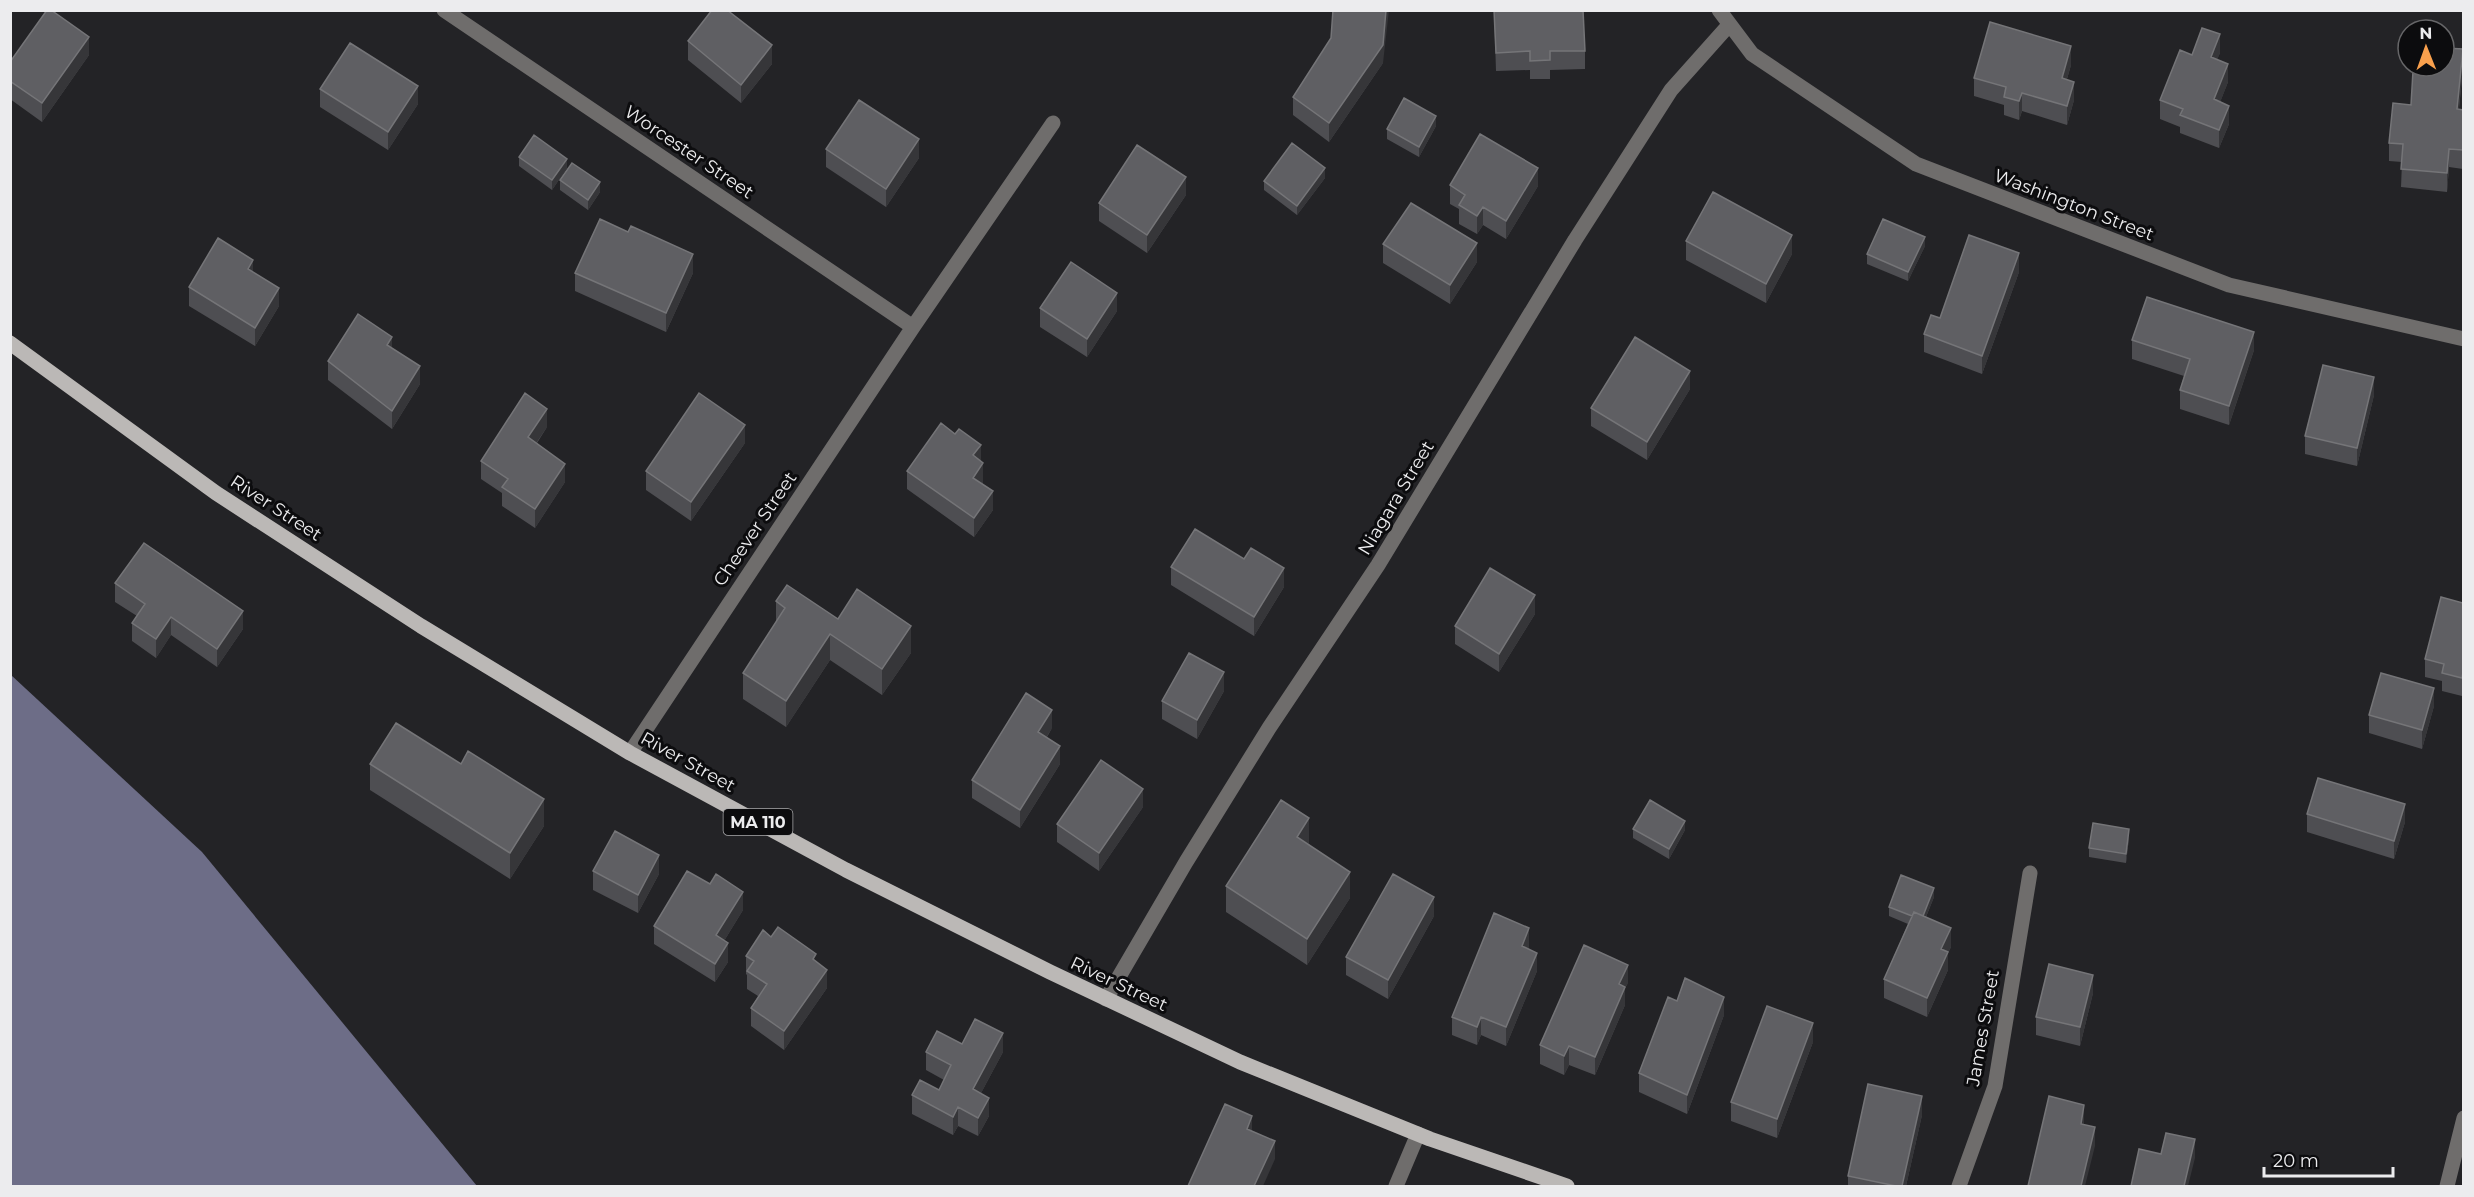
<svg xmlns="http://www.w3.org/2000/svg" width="2474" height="1197" font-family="Montserrat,sans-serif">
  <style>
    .water { fill: #6d6d87 }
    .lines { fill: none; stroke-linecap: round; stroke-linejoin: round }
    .minor { stroke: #6f6d6c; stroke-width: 15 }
    .major { stroke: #bbb8b6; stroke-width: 15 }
    .wall { fill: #4e4e52 }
    .shaded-wall { fill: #363639 }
    .building { fill: #5f5f63; stroke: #757578; stroke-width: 1.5 }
    .labels { text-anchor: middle; stroke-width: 6; stroke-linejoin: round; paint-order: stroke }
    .shield { fill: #0c0c0e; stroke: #a9a9ab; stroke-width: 1.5 }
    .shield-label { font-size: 16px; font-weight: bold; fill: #ececee }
    .street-label { font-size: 18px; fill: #ececee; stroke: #0c0c0e }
  </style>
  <rect width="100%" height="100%" fill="#232326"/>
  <path class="water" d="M 11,675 L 202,852 L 477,1186 L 11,1186 Z"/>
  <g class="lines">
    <path class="minor" d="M 444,10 L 913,327
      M 1719,10 L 1752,54 L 1916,164 L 2229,285 L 2464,339
      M 630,753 L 913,327 L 1053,123
      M 1106,999 L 1186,862 L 1269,728 L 1378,565 L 1575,240 L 1671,90 L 1729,25
      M 1396,1186 L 1418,1134
      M 1959,1186 L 1995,1086 L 2030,873
      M 2447,1186 L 2464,1118"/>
    <path class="major" d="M 10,343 L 216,493 L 421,626 L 630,753 L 846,870 L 1050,972 L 1240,1062 L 1430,1139 L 1567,1186"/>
  </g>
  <path class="wall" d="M 1494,10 L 1585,51 L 1585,69 L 1550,70 L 1550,79 L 1530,79 L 1530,70 L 1496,71 Z
    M 688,41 L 772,64 L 741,103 L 688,60 Z
    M 2220,53 L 2217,59 L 2228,82 L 2220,102 L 2229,124 L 2219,148 L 2180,133 L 2180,127 L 2160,119 L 2160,100 L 2192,55 Z
    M 89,55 L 42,122 L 10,99 L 10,62 Z
    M 1383,63 L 1329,142 L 1293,115 L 1293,97 Z
    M 2071,65 L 2067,79 L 2074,100 L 2067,125 L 2022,111 L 2019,120 L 2004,115 L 2004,105 L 1974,96 L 1974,78 Z
    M 2463,68 L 2459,109 L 2463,110 L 2463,169 L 2449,167 L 2447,192 L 2401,187 L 2402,162 L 2389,161 L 2389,143 L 2430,71 Z
    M 320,89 L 418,104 L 388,150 L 320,107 Z
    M 1436,126 L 1419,157 L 1387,139 L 1387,129 Z
    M 826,149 L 919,158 L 886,207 L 826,167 Z
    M 519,157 L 567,168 L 552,190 L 519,166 Z
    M 1325,178 L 1297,215 L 1264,190 L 1264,181 Z
    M 560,180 L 600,192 L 588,210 L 560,190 Z
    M 1450,185 L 1538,186 L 1506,239 L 1483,225 L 1477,234 L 1459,224 L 1459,209 L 1450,204 Z
    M 1186,195 L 1147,253 L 1099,221 L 1099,203 Z
    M 1686,241 L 1792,254 L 1766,303 L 1686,260 Z
    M 1383,244 L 1477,262 L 1450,304 L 1383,263 Z
    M 1925,246 L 1908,281 L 1867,264 L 1867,254 Z
    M 253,272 L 279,306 L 255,346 L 189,306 L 189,287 Z
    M 2019,272 L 1982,374 L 1924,352 L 1924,334 L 1940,318 Z
    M 575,273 L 693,273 L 666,332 L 575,291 Z
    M 1040,308 L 1117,311 L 1087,357 L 1040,327 Z
    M 2132,340 L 2254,350 L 2229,425 L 2180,409 L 2180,390 L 2184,376 L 2132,359 Z
    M 392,349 L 420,384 L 392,429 L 328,380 L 328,361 Z
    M 1690,389 L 1647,460 L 1591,426 L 1591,408 Z
    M 2374,395 L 2357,466 L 2305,454 L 2305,436 Z
    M 547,427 L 537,443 L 565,482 L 535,528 L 502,506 L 502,493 L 481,479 L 481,461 Z
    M 745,443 L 691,521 L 646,490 L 646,471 Z
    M 981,461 L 983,482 L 982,484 L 993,510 L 974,537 L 907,489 L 907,471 Z
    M 1171,567 L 1284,587 L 1254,636 L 1171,585 Z
    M 115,583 L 243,629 L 217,667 L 171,635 L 156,658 L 132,641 L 132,623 L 137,616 L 115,602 Z
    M 776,601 L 838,619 L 911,653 L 882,695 L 830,660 L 786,727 L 743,699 L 743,673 L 776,622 Z
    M 2463,603 L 2462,696 L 2442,691 L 2442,681 L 2425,677 L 2425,659 Z
    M 1535,614 L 1499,672 L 1455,644 L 1455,626 Z
    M 1224,691 L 1197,739 L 1162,719 L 1162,701 Z
    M 2434,706 L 2422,749 L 2369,733 L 2369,715 Z
    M 1052,728 L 1047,737 L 1060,764 L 1020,828 L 972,798 L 972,780 Z
    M 370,764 L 544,826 L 510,879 L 370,790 Z
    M 1143,807 L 1099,871 L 1057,842 L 1057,824 Z
    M 2307,814 L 2405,822 L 2394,859 L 2307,832 Z
    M 1633,829 L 1685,830 L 1669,859 L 1633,838 Z
    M 2129,838 L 2126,863 L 2089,857 L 2089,848 Z
    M 1309,844 L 1350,898 L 1307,965 L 1226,912 L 1226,886 Z
    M 593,871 L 659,874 L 638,913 L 593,890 Z
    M 710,884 L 743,910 L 724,941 L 728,962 L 715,982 L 654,944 L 654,926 Z
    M 1934,897 L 1926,917 L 1951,947 L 1948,953 L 1948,970 L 1927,1017 L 1884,998 L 1884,979 L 1908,924 L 1889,916 L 1889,907 Z
    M 1434,916 L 1388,999 L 1346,975 L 1346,957 Z
    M 771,937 L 816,962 L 827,988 L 784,1050 L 751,1026 L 751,1008 L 758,996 L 747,989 L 747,975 L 746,974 L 746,956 Z
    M 1529,947 L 1528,949 L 1537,971 L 1506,1046 L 1481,1035 L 1477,1045 L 1452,1035 L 1452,1017 Z
    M 1628,983 L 1625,988 L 1625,1005 L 1595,1075 L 1569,1065 L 1564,1075 L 1540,1064 L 1540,1045 Z
    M 2093,993 L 2080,1046 L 2036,1035 L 2036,1017 Z
    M 1724,1015 L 1687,1114 L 1639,1092 L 1639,1073 Z
    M 1813,1042 L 1777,1138 L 1731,1121 L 1731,1102 Z
    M 962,1044 L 1003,1052 L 981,1093 L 989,1116 L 978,1136 L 958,1126 L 953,1135 L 912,1114 L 912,1095 L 939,1090 L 944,1080 L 926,1070 L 926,1052 Z
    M 1922,1115 L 1906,1186 L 1848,1186 L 1848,1176 Z"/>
  <path class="shaded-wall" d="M 1386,10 L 1389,10 L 1383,63 L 1329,142 L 1329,123 Z
    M 2220,34 L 2220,53 L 2211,75 L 2211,57 Z
    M 89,37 L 89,55 L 42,122 L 42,103 Z
    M 772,45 L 772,64 L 741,103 L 741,85 Z
    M 2071,46 L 2071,65 L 2062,96 L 2062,78 Z
    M 2463,49 L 2463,68 L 2457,127 L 2457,109 Z
    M 2228,64 L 2228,82 L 2214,118 L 2214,99 Z
    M 2074,82 L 2074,100 L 2067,125 L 2067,106 Z
    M 418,86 L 418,104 L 388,150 L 388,132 Z
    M 2022,93 L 2022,111 L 2019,120 L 2019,101 Z
    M 2229,106 L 2229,124 L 2219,148 L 2219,130 Z
    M 1436,116 L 1436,126 L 1419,157 L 1419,147 Z
    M 919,139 L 919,158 L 886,207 L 886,189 Z
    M 2449,149 L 2449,167 L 2447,192 L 2447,173 Z
    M 567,159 L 567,168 L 552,190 L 552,180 Z
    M 1325,168 L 1325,178 L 1297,215 L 1297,206 Z
    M 1538,168 L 1538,186 L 1506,239 L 1506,221 Z
    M 1186,177 L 1186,195 L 1147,253 L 1147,235 Z
    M 600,182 L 600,192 L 588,210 L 588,200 Z
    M 1483,207 L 1483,225 L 1477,234 L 1477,216 Z
    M 1792,235 L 1792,254 L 1766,303 L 1766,284 Z
    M 1925,237 L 1925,246 L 1908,281 L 1908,272 Z
    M 1477,243 L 1477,262 L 1450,304 L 1450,285 Z
    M 2019,253 L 2019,272 L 1982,374 L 1982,356 Z
    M 693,254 L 693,273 L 666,332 L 666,313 Z
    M 253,260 L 253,278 L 248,269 Z
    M 279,288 L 279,306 L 255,346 L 255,328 Z
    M 1117,293 L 1117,311 L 1087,357 L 1087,339 Z
    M 2254,332 L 2254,350 L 2229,425 L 2229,406 Z
    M 392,337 L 392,355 L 387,345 Z
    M 420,366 L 420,384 L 392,429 L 392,411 Z
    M 1690,371 L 1690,389 L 1647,460 L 1647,442 Z
    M 2374,377 L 2374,395 L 2357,466 L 2357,448 Z
    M 547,409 L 547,427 L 528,455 L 528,437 Z
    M 745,425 L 745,443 L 691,521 L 691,502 Z
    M 981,445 L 981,463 L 973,455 Z
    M 983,463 L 983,482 L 973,496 L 973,478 Z
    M 565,464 L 565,482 L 535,528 L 535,509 Z
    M 993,491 L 993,510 L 974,537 L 974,518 Z
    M 1284,568 L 1284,587 L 1254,636 L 1254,617 Z
    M 1535,595 L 1535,614 L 1499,672 L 1499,654 Z
    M 243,611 L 243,629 L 217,667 L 217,649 Z
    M 171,617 L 171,635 L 156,658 L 156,639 Z
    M 911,626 L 911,653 L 882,695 L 882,669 Z
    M 830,634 L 830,660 L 786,727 L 786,701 Z
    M 1224,672 L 1224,691 L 1197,739 L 1197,720 Z
    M 2463,672 L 2463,691 L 2462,696 L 2462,678 Z
    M 2434,688 L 2434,706 L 2422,749 L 2422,730 Z
    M 1052,710 L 1052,728 L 1038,751 L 1038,732 Z
    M 1060,746 L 1060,764 L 1020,828 L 1020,810 Z
    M 1143,789 L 1143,807 L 1099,871 L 1099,853 Z
    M 544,799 L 544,826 L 510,879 L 510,853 Z
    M 2405,804 L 2405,822 L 2394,859 L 2394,841 Z
    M 1309,818 L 1309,844 L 1297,837 Z
    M 1685,821 L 1685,830 L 1669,859 L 1669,849 Z
    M 2129,829 L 2129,838 L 2126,863 L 2126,854 Z
    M 659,855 L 659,874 L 638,913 L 638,895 Z
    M 1350,872 L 1350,898 L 1307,965 L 1307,939 Z
    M 1934,888 L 1934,897 L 1921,929 L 1921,919 Z
    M 743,892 L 743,910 L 716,954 L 716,935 Z
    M 1434,897 L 1434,916 L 1388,999 L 1388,980 Z
    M 1529,928 L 1529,947 L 1522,965 L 1522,946 Z
    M 1951,928 L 1951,947 L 1948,953 L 1948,970 L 1927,1017 L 1927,998 L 1941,949 Z
    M 728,943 L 728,962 L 715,982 L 715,964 Z
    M 1537,953 L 1537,971 L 1506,1046 L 1506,1027 Z
    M 1628,965 L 1628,983 L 1625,988 L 1625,1005 L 1595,1075 L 1595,1057 L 1619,984 Z
    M 827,970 L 827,988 L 784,1050 L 784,1031 Z
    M 2093,975 L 2093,993 L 2080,1046 L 2080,1027 Z
    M 1724,997 L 1724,1015 L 1687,1114 L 1687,1095 Z
    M 1481,1017 L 1481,1035 L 1477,1045 L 1477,1027 Z
    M 1813,1023 L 1813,1042 L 1777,1138 L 1777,1119 Z
    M 1003,1033 L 1003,1052 L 973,1108 L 973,1089 Z
    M 1569,1046 L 1569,1065 L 1564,1075 L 1564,1056 Z
    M 1922,1096 L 1922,1115 L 1906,1186 L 1902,1186 Z
    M 989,1098 L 989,1116 L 978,1136 L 978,1118 Z
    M 2084,1105 L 2084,1123 L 2081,1143 L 2081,1124 Z
    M 958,1107 L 958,1126 L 953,1135 L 953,1117 Z
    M 1252,1116 L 1252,1134 L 1247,1129 Z
    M 2095,1127 L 2095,1146 L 2085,1186 L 2081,1186 Z
    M 2195,1139 L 2195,1158 L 2188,1186 L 2184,1186 Z
    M 1275,1141 L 1275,1159 L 1263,1186 L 1254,1186 Z"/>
  <path class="building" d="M 47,10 L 51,10 L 89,37 L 42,103 L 10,81 L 10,62 Z
    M 712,10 L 727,10 L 772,45 L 741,85 L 688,41 Z
    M 1333,10 L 1386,10 L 1383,45 L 1329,123 L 1293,97 L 1331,38 Z
    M 1494,10 L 1583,10 L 1585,51 L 1550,51 L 1550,60 L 1530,61 L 1530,51 L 1496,53 Z
    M 1990,22 L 2071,46 L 2062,78 L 2074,82 L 2067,106 L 2022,93 L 2019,101 L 2004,97 L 2006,87 L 1974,78 Z
    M 2202,28 L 2220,34 L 2211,57 L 2228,64 L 2214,99 L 2229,106 L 2219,130 L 2180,115 L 2183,109 L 2160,100 L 2180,50 L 2192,55 Z
    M 350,43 L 418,86 L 388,132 L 320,89 Z
    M 2444,48 L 2463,49 L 2457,109 L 2463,110 L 2463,150 L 2449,149 L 2447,173 L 2401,169 L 2403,144 L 2389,143 L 2393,103 L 2411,105 L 2413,71 L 2430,71 L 2430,66 L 2444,66 Z
    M 1404,98 L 1436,116 L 1419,147 L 1387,129 Z
    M 859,100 L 919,139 L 886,189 L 826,149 Z
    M 1480,134 L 1538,168 L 1506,221 L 1483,207 L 1477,216 L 1459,205 L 1465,195 L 1450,185 Z
    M 534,135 L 567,159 L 552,180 L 519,157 Z
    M 1292,143 L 1325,168 L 1297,206 L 1264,181 Z
    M 1137,145 L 1186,177 L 1147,235 L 1099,203 Z
    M 572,163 L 600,182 L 588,200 L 560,180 Z
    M 1713,192 L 1792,235 L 1766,284 L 1686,241 Z
    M 1411,203 L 1477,243 L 1450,285 L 1383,244 Z
    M 600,219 L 628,232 L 631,226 L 693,254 L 666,313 L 575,273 Z
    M 1883,219 L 1925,237 L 1908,272 L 1867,254 Z
    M 1969,235 L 2019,253 L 1982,356 L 1924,334 L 1931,315 L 1940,318 Z
    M 218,238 L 253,260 L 248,269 L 279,288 L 255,328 L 189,287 Z
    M 1071,262 L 1117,293 L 1087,339 L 1040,308 Z
    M 2147,297 L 2254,332 L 2229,406 L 2180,390 L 2190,359 L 2132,340 Z
    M 358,314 L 392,337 L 387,345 L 420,366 L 392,411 L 328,361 Z
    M 1635,337 L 1690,371 L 1647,442 L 1591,408 Z
    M 2323,365 L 2374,377 L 2357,448 L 2305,436 Z
    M 525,393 L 547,409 L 528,437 L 565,464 L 535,509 L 502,487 L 508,479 L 481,461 Z
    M 699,393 L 745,425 L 691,502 L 646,471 Z
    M 941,423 L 955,434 L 959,429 L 981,445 L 973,455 L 983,463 L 973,478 L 993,491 L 974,518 L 907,471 Z
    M 1195,529 L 1244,559 L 1251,548 L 1284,568 L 1254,617 L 1171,567 Z
    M 144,543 L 243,611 L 217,649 L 171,617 L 156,639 L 132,623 L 145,604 L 115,583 Z
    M 1490,568 L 1535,595 L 1499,654 L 1455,626 Z
    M 787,585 L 838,619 L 857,589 L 911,626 L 882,669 L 830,634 L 786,701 L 743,673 L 785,608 L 776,601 Z
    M 2441,597 L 2463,603 L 2463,672 L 2462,678 L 2442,673 L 2444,664 L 2425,659 Z
    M 1189,653 L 1224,672 L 1197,720 L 1162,701 Z
    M 2381,673 L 2434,688 L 2422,730 L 2369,715 Z
    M 1026,693 L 1052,710 L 1038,732 L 1060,746 L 1020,810 L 972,780 Z
    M 396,723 L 461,764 L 468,751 L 544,799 L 510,853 L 370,764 Z
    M 1101,760 L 1143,789 L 1099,853 L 1057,824 Z
    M 2318,778 L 2405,804 L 2394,841 L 2307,814 Z
    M 1281,800 L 1309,818 L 1297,837 L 1350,872 L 1307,939 L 1226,886 Z
    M 1650,800 L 1685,821 L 1669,849 L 1633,829 Z
    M 2093,823 L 2129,829 L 2126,854 L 2089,848 Z
    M 615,831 L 659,855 L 638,895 L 593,871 Z
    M 687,871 L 710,884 L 716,874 L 743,892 L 716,935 L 728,943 L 715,964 L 654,926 Z
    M 1393,874 L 1434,897 L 1388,980 L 1346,957 Z
    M 1901,875 L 1934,888 L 1923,916 L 1914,912 L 1912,916 L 1889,907 Z
    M 1914,912 L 1951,928 L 1941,949 L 1948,952 L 1927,998 L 1884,979 Z
    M 1494,913 L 1529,928 L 1522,946 L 1537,953 L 1506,1027 L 1481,1017 L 1477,1027 L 1452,1017 Z
    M 778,927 L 816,954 L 813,959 L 827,970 L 784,1031 L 751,1008 L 767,984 L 747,971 L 754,961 L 746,956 L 763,930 L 771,937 Z
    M 1584,945 L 1628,965 L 1619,984 L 1625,987 L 1595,1057 L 1569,1046 L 1564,1056 L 1540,1045 Z
    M 2049,964 L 2093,975 L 2080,1027 L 2036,1017 Z
    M 1685,978 L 1724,997 L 1687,1095 L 1639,1073 L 1668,997 L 1677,1001 Z
    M 1767,1006 L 1813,1023 L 1777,1119 L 1731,1102 Z
    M 975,1019 L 1003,1033 L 973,1089 L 989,1098 L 978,1118 L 958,1107 L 953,1117 L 912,1095 L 920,1080 L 939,1090 L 951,1065 L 926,1052 L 937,1031 L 962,1044 Z
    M 1868,1084 L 1922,1096 L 1902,1186 L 1896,1186 L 1848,1176 Z
    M 2049,1096 L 2084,1105 L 2081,1124 L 2095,1127 L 2081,1186 L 2028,1186 Z
    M 1225,1104 L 1252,1116 L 1247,1129 L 1275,1141 L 1254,1186 L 1188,1186 Z
    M 2166,1133 L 2195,1139 L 2184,1186 L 2131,1186 L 2139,1149 L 2161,1154 Z"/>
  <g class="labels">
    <rect class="shield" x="723.5" y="809" width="69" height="26" rx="4.5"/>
    <g class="shield-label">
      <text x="758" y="828">MA 110</text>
    </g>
    <g class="street-label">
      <text transform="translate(689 152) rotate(34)" y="6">Worcester Street</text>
      <text transform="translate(2074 205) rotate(21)" y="6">Washington Street</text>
      <text transform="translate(1396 498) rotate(-59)" y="6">Niagara Street</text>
      <text transform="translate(276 508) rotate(33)" y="6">River Street</text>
      <text transform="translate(755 529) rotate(-56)" y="6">Cheever Street</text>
      <text transform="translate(688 762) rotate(29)" y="6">River Street</text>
      <text transform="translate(1119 984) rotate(25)" y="6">River Street</text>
      <text transform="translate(1983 1028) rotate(-80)" y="6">James Street</text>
    </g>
  </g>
  <rect width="2474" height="1197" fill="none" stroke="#ececee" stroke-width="24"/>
  <g transform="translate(2426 48) rotate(359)"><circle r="28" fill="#0c0c0e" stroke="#666668" stroke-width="1.5"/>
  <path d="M0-4.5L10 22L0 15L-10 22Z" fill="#f9a04d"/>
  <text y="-9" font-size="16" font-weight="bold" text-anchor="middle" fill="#ececee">N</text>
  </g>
  <path d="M2264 1167v9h129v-9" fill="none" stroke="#ececee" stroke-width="3"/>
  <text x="2273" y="1167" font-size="18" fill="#ececee" stroke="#0c0c0e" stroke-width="4.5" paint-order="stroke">20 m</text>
</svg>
